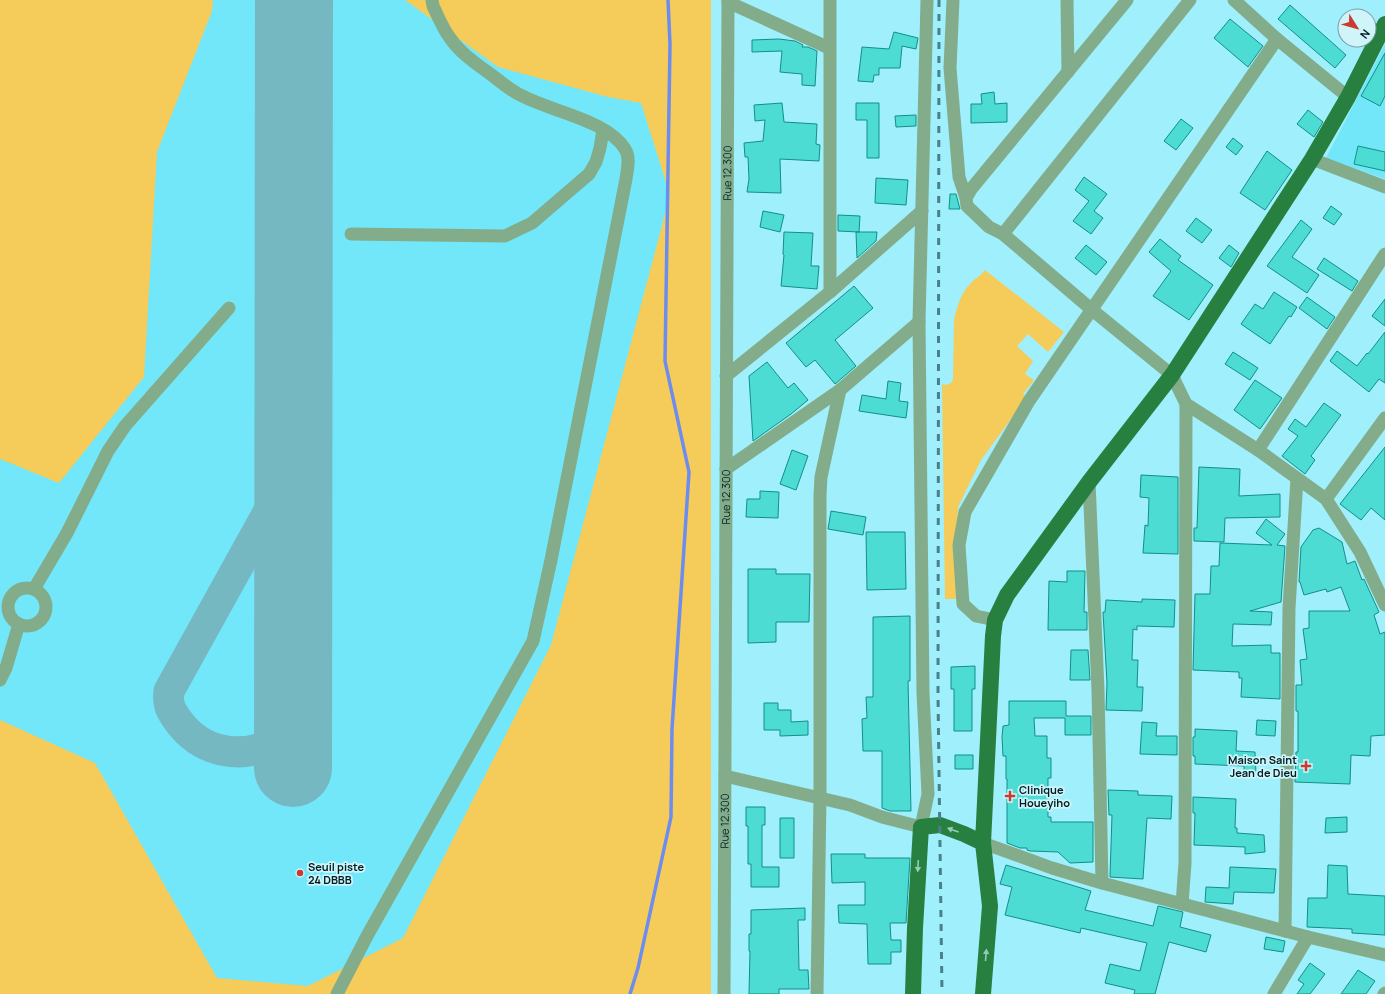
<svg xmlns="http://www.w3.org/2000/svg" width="1385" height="994" font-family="Manrope,sans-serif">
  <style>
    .built { fill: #72e7fa }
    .green { fill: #f5cb5a }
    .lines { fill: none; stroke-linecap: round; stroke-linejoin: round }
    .stream { stroke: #6d8cf0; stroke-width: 3.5 }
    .taxiway { stroke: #76b8c2; stroke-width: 31 }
    .runway { stroke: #76b8c2; stroke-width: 78 }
    .building { fill: #4ddcd3; stroke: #118f88 }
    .minor { stroke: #83ad8a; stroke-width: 13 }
    .major { stroke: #278040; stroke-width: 16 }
    .rail { stroke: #4b8089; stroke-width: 3; stroke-dasharray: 7 7; stroke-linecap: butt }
    .oneway { fill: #94ccba }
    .poi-dot { fill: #c83b2f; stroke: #cff5fb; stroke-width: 1.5 }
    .labels { text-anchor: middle; stroke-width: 3.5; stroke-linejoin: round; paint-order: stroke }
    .street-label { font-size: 11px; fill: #001f24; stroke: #cff5fb }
    .poi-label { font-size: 11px; font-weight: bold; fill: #001f24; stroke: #cff5fb; text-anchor: start }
  </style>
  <rect width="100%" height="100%" fill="#a0effc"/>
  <path class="built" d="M 0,0 L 711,0 L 711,994 L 0,994 Z
    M 1385,44 L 1385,179 L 1326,158 Z"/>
  <path class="green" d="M 0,0 L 213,0 L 212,11 L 157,152 L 144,377 L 59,483 L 0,459 Z
    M 405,0 L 711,0 L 711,994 L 0,994 L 0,720 L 95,763 L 217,978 L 308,986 L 403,938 L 551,645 L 670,195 L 641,103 L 608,97 L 498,67 Z
    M 985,270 L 1064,332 L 1048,352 L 1028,334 L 1017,346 L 1033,361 L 1025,374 L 1034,380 L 1023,394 L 1027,397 L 981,460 L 958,507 L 955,565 L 958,599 L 945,599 L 942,384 L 946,385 L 951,383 L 953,379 L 954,320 C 957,307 961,292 971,283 C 975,278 981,276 985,270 Z"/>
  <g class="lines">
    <path class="stream" d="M 630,994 L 638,968 L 671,817 L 672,729 L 689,472 L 665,361 L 670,44 L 668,0"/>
    <path class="taxiway" d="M 293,615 C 299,633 312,648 314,668 C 322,743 225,783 179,722 C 171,711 167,705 169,691 L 281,489 L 288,475 L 293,456"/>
    <path class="runway" d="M 293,768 L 294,0"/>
  </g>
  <path class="building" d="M 1290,5 L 1346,55 L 1335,68 L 1278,19 Z
    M 1230,19 L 1263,46 L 1248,67 L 1214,38 Z
    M 894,32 L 918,38 L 916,49 L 902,46 L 900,68 L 879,68 L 879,75 L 874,75 L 873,82 L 858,81 L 862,47 L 889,49 Z
    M 779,39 L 795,41 L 803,45 L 802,47 L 808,47 L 817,51 L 815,86 L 802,85 L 802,74 L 780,72 L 782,51 L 752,52 L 752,40 Z
    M 1385,53 L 1385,96 L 1380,106 L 1361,96 Z
    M 994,92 L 995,104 L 1007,103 L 1007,122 L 971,123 L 971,104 L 982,104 L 981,94 Z
    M 782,103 L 784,122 L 817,124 L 816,144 L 820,145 L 819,161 L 780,159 L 781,193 L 747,192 L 749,179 L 748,157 L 745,157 L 744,143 L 763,141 L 765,120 L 755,121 L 754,105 Z
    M 856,103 L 879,103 L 879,158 L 867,158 L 867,120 L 856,120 Z
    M 1308,110 L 1323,122 L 1314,137 L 1297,124 Z
    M 916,115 L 916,126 L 896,127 L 895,116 Z
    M 1181,119 L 1193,128 L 1176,150 L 1164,141 Z
    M 1233,138 L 1243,146 L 1236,155 L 1226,147 Z
    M 1358,146 L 1385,152 L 1385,171 L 1354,164 Z
    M 1267,151 L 1292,170 L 1265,210 L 1240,193 Z
    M 1084,177 L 1107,194 L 1094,211 L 1103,218 L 1091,234 L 1073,221 L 1089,201 L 1075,190 Z
    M 876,178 L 908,180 L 906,205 L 875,203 Z
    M 950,194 L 956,194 L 960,209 L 949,209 Z
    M 1331,206 L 1342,214 L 1334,225 L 1323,218 Z
    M 763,211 L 784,215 L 780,232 L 760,227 Z
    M 838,215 L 860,216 L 859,232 L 838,231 Z
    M 1196,218 L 1212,230 L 1202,243 L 1186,231 Z
    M 1301,220 L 1312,229 L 1292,257 L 1319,275 L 1307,293 L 1267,266 Z
    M 784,232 L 813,233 L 811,266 L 819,266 L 817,289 L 781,286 L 784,255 L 783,254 Z
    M 856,232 L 877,232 L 876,241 L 857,258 Z
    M 1160,239 L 1181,256 L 1178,260 L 1213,285 L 1189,320 L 1153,296 L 1171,271 L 1149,252 Z
    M 1086,245 L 1107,262 L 1096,275 L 1075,258 Z
    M 1229,245 L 1239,253 L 1231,267 L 1219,258 Z
    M 1324,258 L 1358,281 L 1352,291 L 1317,269 Z
    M 854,286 L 873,308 L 835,340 L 856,366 L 835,384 L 815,360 L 806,367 L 786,343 Z
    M 1274,292 L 1297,307 L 1291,317 L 1289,316 L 1270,344 L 1241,324 L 1255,304 L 1263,309 Z
    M 1307,297 L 1335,317 L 1327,329 L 1299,308 Z
    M 1385,299 L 1385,326 L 1372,316 Z
    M 1385,332 L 1385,383 L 1379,379 L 1369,392 L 1330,361 L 1337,351 L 1357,366 L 1367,353 L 1368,354 Z
    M 1233,352 L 1258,368 L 1250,380 L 1225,364 Z
    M 767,362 L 788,388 L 794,383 L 808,400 L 791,414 L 753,441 L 749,376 Z
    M 1255,380 L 1282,398 L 1260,429 L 1234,410 Z
    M 888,381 L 901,383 L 899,401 L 908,402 L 906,418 L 859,411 L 862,395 L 886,399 Z
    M 1324,403 L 1341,415 L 1311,456 L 1315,460 L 1305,474 L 1282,456 L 1298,436 L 1288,429 L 1295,419 L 1306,427 Z
    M 1385,447 L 1385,520 L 1371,508 L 1361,520 L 1340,504 Z
    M 792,450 L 808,456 L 796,490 L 780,484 Z
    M 1199,467 L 1240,469 L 1239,496 L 1280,494 L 1280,517 L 1225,518 L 1224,542 L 1194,541 L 1194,528 L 1197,528 Z
    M 1141,475 L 1178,477 L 1178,554 L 1143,553 L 1145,525 L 1148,526 L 1149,498 L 1140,497 Z
    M 760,491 L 779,492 L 778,518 L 746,517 L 747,499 L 760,499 Z
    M 831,511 L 866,517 L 863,535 L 828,529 Z
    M 1266,519 L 1285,534 L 1277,545 L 1285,546 L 1281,602 L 1250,611 L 1272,612 L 1271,625 L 1233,624 L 1232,646 L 1271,645 L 1271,653 L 1280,653 L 1280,699 L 1241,697 L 1242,678 L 1239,678 L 1239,672 L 1193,670 L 1195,594 L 1210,594 L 1211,566 L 1219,566 L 1220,543 L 1272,545 L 1256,533 Z
    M 1319,528 L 1342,542 L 1347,564 L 1355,561 L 1362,580 L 1364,579 L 1379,612 L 1374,615 L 1380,634 L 1385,632 L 1385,735 L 1371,736 L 1370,756 L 1351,755 L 1350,784 L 1295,782 L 1296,752 L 1298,752 L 1298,711 L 1296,711 L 1296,685 L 1302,685 L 1300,660 L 1307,659 L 1303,629 L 1309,628 L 1309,611 L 1350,611 L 1341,587 L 1327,592 L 1326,589 L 1304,595 L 1300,582 L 1299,582 L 1301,547 L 1313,530 Z
    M 866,532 L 905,532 L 906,589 L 867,590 Z
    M 748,569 L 776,569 L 776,574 L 810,574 L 809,622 L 776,622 L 776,642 L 748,643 Z
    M 1067,571 L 1085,571 L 1084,612 L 1087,612 L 1087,630 L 1048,630 L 1049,581 L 1067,582 Z
    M 1142,599 L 1175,600 L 1174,627 L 1137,626 L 1137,630 L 1133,629 L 1132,660 L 1138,660 L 1137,687 L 1143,687 L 1142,711 L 1106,710 L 1107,683 L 1103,612 L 1105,612 L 1106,600 L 1142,602 Z
    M 910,616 L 910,681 L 908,681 L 911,811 L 890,811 L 882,808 L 882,751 L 863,751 L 862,719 L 867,718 L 866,697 L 873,697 L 873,617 Z
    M 1071,650 L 1088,650 L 1090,680 L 1070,680 Z
    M 975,666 L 975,689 L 972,689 L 972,731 L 954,731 L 954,689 L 951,689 L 951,667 Z
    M 1009,701 L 1066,701 L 1066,716 L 1091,716 L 1091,735 L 1065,735 L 1065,718 L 1034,718 L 1035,736 L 1047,736 L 1047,758 L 1051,758 L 1051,778 L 1048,778 L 1048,817 L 1051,817 L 1051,822 L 1093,822 L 1093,862 L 1070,863 L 1058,852 L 1030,851 L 1027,850 L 1027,848 L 1020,848 L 1007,843 L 1007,779 L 1006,779 L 1006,756 L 1003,756 L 1002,737 L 1003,726 L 1009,725 Z
    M 764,703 L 778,703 L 778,710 L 791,710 L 791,722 L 808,721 L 808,735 L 780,736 L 780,730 L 764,730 Z
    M 1257,720 L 1276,721 L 1275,736 L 1256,735 Z
    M 1142,722 L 1157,723 L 1156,736 L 1177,736 L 1177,755 L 1140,754 Z
    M 1195,729 L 1237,731 L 1236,751 L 1255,752 L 1256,775 L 1244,774 L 1244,766 L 1195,764 L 1195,756 L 1193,756 L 1193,737 L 1195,737 Z
    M 955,755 L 973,755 L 973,769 L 955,769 Z
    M 1108,790 L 1138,791 L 1138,795 L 1172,796 L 1171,819 L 1147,818 L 1143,879 L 1110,877 L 1112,815 L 1109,815 Z
    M 1193,797 L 1236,799 L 1235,828 L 1237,828 L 1237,833 L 1264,835 L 1265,852 L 1245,854 L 1245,847 L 1194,845 L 1195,813 L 1193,813 Z
    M 746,807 L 765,807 L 765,825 L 762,825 L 762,867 L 779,867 L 779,887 L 751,887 L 751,864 L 748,864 L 748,826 L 746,826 Z
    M 1347,817 L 1347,832 L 1325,833 L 1326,818 Z
    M 780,818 L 794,818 L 794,858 L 780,858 Z
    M 831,854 L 865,854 L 865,858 L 910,858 L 906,923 L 890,923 L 891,940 L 901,940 L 901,952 L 891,952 L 891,964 L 868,964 L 867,924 L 839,923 L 838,905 L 865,905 L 865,882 L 832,883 Z
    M 1006,865 L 1091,891 L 1085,910 L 1153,926 L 1158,906 L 1183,912 L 1180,927 L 1211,935 L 1206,952 L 1169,942 L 1155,994 L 1134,994 L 1135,990 L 1105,983 L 1110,964 L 1140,971 L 1147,943 L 1081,928 L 1080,933 L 1005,915 L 1012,887 L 1000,884 Z
    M 1328,865 L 1347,866 L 1348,894 L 1385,896 L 1385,935 L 1352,933 L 1352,929 L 1307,927 L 1308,898 L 1327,898 Z
    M 1230,867 L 1276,869 L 1274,893 L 1234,892 L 1233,904 L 1205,902 L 1206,887 L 1229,888 Z
    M 805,908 L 805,920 L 798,920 L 799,970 L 808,970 L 809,989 L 779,989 L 779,994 L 749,994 L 750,951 L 749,951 L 749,934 L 751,934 L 751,910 Z
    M 1266,937 L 1285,941 L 1283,952 L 1264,949 Z
    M 1310,963 L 1325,974 L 1310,994 L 1297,994 L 1304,984 L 1298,980 Z
    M 1358,970 L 1375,981 L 1366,994 L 1341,994 Z"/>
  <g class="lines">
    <g class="minor">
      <path d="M 830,0 L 830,292"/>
      <path d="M 953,0 L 950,68 L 959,177 L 966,198"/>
      <path d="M 1067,0 L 1068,72"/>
      <path d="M 1127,0 L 972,188 L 966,198 L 967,206 L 989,227 L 1003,234 L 1091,309 L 1172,375 L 1186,404 L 1258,450 L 1326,499 L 1360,552 L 1385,605"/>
      <path d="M 1234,0 L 1277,39 L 1348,97"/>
      <path d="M 728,2 L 829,48"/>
      <path d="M 1312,159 L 1385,187"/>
      <path d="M 351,234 L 505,236 L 532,223 L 589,174 L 596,162 L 600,148 L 603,130"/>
      <path d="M 1003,234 L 1190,0"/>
      <path d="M 726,376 L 830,292 L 922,211"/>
      <path d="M 1258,450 L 1385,254"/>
      <path d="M 726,469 L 840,390 L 919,322"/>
      <path d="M 1089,482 L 1098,690 L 1102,883"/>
      <path d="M 1326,499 L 1385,418"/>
      <circle cx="27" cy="607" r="19"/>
      <path d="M 34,589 L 67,533 L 108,451 L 125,426 L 229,308"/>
      <path d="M 995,620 L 976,616 L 963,604 L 959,545 L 965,512 L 1029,401 L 1277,39"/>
      <path d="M 0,680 L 6,668 L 19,624"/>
      <path d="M 725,776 L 850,805 L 882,817 L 921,827 L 928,794 L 923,693 L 919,322 L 927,0"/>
      <path d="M 983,843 L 1052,868 L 1102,883 L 1308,937 L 1385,955"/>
      <path d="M 1182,904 L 1185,863 L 1186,404"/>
      <path d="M 1285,931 L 1289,608 L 1297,479"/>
      <path d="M 337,994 L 367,936 L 533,641 L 551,560 L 626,179 C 627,170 631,158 625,149 C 606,118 545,111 515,92 C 508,88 501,82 493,76 C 478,65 461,54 450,38 C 443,29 438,16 433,6 L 432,0"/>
      <path id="s1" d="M 724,994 L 728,0"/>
      <path d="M 817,994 L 820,797 L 820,495 L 821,477 L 840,390"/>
      <path d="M 1274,994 L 1308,937"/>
      <path d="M 1384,994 L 1385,993"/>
    </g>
    <path class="major" d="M 913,994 L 915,928 L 921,827 L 940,825 L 964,834 L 983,843
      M 983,994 L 990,906 L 983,843 L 993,636 L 995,620 L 1007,595 L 1089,482 L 1172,375 L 1312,159 L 1348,97 L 1385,24"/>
    <path class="rail" d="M 939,0 L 938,696 L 942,994"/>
  </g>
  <defs><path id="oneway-solid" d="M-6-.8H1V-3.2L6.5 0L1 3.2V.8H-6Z"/></defs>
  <g class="oneway">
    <use href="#oneway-solid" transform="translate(953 830) rotate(-160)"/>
    <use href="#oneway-solid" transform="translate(918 866) rotate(93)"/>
    <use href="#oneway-solid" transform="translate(986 955) rotate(-85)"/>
  </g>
  <g class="poi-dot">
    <path d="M1304 760h4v4h4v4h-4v4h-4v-4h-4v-4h4z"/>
    <path d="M1008 790h4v4h4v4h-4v4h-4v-4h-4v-4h4z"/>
    <circle cx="300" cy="873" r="4"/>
  </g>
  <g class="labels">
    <g class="street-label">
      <text dy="4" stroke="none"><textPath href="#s1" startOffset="821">Rue 12.300</textPath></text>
      <text dy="4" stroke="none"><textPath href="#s1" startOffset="497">Rue 12.300</textPath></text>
      <text dy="4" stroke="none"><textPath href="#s1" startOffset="173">Rue 12.300</textPath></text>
    </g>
    <g class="poi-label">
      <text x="1297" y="764" text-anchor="end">Maison Saint<tspan x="1297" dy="13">Jean de Dieu</tspan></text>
      <text x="1019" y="794">Clinique<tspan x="1019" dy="13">Houeyiho</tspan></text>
      <text x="308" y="871">Seuil piste<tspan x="308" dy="13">24 DBBB</tspan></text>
    </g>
  </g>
  <g transform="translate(1357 28) rotate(127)"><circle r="19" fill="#cff5fb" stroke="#7c9fa5"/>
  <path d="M0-3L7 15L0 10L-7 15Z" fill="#c83b2f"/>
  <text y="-6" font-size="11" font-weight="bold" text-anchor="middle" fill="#001f24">N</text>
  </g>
</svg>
